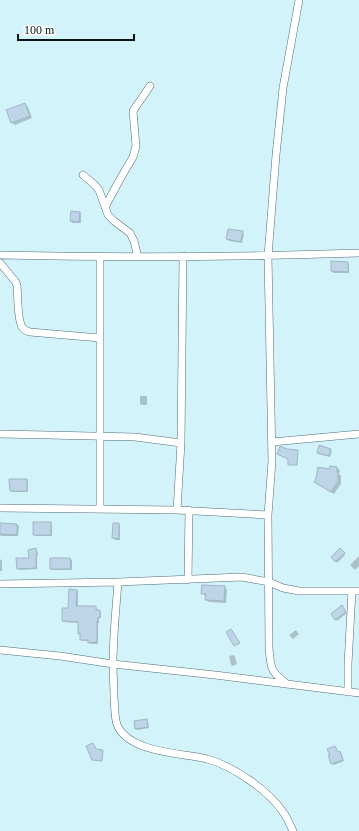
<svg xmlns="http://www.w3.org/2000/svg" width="359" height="831" font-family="Georgia,serif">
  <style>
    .shadow { fill: #0003 }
    .building { fill: #bdd5e6; stroke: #9eb6c7 }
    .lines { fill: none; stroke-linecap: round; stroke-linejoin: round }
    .street-casing { stroke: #4f6d73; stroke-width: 8 }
    .street { stroke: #fff; stroke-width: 7 }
  </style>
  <rect width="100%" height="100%" fill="#d2f3f9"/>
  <path class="shadow" d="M 25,104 L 28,107 L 32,118 L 15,125 L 12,123 Z
    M 80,212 L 81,214 L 81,223 L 72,223 L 71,221 Z
    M 242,232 L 244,234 L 242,243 L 229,241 L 227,239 Z
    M 348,263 L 349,265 L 349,273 L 333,273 L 332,271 Z
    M 140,396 L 146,396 L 147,397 L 147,405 L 142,405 L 140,404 Z
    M 330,450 L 332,451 L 330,457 L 319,454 L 318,452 Z
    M 337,468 L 340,470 L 339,474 L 341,476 L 341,485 L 340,485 L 334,494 L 318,484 L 315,482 Z
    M 26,480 L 28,481 L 28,492 L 12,492 L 11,491 Z
    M 51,523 L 52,525 L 52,536 L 36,536 L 34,535 Z
    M 0,524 L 17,525 L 19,526 L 18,536 L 1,536 L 0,535 Z
    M 119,524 L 120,526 L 120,540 L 115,540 L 113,538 Z
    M 36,549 L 37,551 L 38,555 L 37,556 L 37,569 L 19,570 L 18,568 L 30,559 Z
    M 340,550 L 345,555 L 337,563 L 332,557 Z
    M 359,556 L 359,566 L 355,570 L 350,565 Z
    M 0,559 L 2,561 L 2,571 L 0,571 Z
    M 70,559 L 72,560 L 72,570 L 53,570 L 51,569 Z
    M 225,587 L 227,590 L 226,603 L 209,602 L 206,599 L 206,596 L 205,596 L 202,593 Z
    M 77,591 L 78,592 L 78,607 L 96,607 L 97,609 L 97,611 L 100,611 L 101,613 L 101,618 L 99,618 L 99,623 L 98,623 L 98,644 L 91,644 L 89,641 L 83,641 L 81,639 L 81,635 L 79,633 L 79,623 L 64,622 L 63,621 Z
    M 343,608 L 347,613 L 337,621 L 336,619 Z
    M 296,630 L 299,634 L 293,639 L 289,635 Z
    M 234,655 L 235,657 L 237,664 L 232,666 L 231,664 L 229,656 Z
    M 146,720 L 148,722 L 149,728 L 137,730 L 136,728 Z
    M 335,747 L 338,753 L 340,752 L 341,753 L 344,761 L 334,765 L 332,764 Z"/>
  <path class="building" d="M 25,103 L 30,116 L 11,123 L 6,110 Z
    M 71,211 L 80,212 L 79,222 L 70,221 Z
    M 228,229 L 243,231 L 241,242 L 226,239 Z
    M 331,261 L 348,262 L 348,272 L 331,271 Z
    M 319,445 L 331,449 L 329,456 L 317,453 Z
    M 280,446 L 287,449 L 298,450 L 297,465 L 288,465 L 288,459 L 277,454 Z
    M 330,466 L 337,467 L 337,472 L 338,472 L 338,483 L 337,483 L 331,492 L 314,482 L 316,478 L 318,467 L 329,469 Z
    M 9,479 L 27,479 L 27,491 L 10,491 Z
    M 33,522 L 51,522 L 51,535 L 33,535 Z
    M 0,523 L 17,524 L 17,535 L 0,534 Z
    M 113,523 L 119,523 L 119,539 L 112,538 Z
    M 36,548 L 37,554 L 36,554 L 36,568 L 17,569 L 16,558 L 29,558 L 28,550 Z
    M 340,548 L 345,553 L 335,562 L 331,557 Z
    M 50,558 L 70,558 L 71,569 L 50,569 Z
    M 202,585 L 225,586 L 224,601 L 205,600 L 206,594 L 201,594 Z
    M 69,589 L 77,590 L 76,606 L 96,606 L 96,610 L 100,610 L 100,617 L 98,617 L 98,622 L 97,621 L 97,642 L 88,643 L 88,640 L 80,640 L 80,633 L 78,634 L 78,622 L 62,621 L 62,608 L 68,608 Z
    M 342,605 L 346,612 L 335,620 L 331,614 Z
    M 231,629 L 240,643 L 234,646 L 226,632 Z
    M 147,719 L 148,727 L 135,729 L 134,721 Z
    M 93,743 L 96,749 L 103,750 L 102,761 L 92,760 L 86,746 Z
    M 335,746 L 338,752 L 340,751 L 343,760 L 331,764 L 328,755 L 330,755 L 327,749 Z"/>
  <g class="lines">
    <defs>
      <path id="street" d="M 83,175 L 94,184 L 99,190 L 108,215 L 114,221 L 130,233 L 134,241 L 138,257
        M 105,207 L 119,181 L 133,157 L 136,146 L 133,111 L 150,86
        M 0,255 C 120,258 239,257 359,253
        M 0,263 L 15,281 L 17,285 C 18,295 17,318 22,327 C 24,330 26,331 30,332 L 100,338
        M 0,434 L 48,435 L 135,437 L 181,443
        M 272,442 L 359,434
        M 0,508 L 177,510 L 268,515
        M 100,509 L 100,257
        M 177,510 L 181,443 L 183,256
        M 188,580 L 189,510
        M 118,582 C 116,609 113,637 113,664 C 113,675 114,686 114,697 C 115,707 114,719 118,727 C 132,753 182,753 207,759 C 233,766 268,790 283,812 C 287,817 290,825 293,831
        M 0,584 L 118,582 L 242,577 L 269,582 L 283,588 L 299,591 L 359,591
        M 0,650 L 60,656 L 113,664 L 215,675 L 359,693
        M 287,684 C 270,671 271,669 269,648 L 268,515 L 272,461 L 268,256 L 276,155 L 283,88 L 299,0
        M 348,692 L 348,664 L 352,591"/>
    </defs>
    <use href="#street" class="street-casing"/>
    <use href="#street" class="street"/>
  </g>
  <path d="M18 34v6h116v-6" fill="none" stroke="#091517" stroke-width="2"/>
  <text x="24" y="34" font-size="12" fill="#091517" stroke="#ffffff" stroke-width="3" paint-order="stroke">100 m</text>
</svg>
